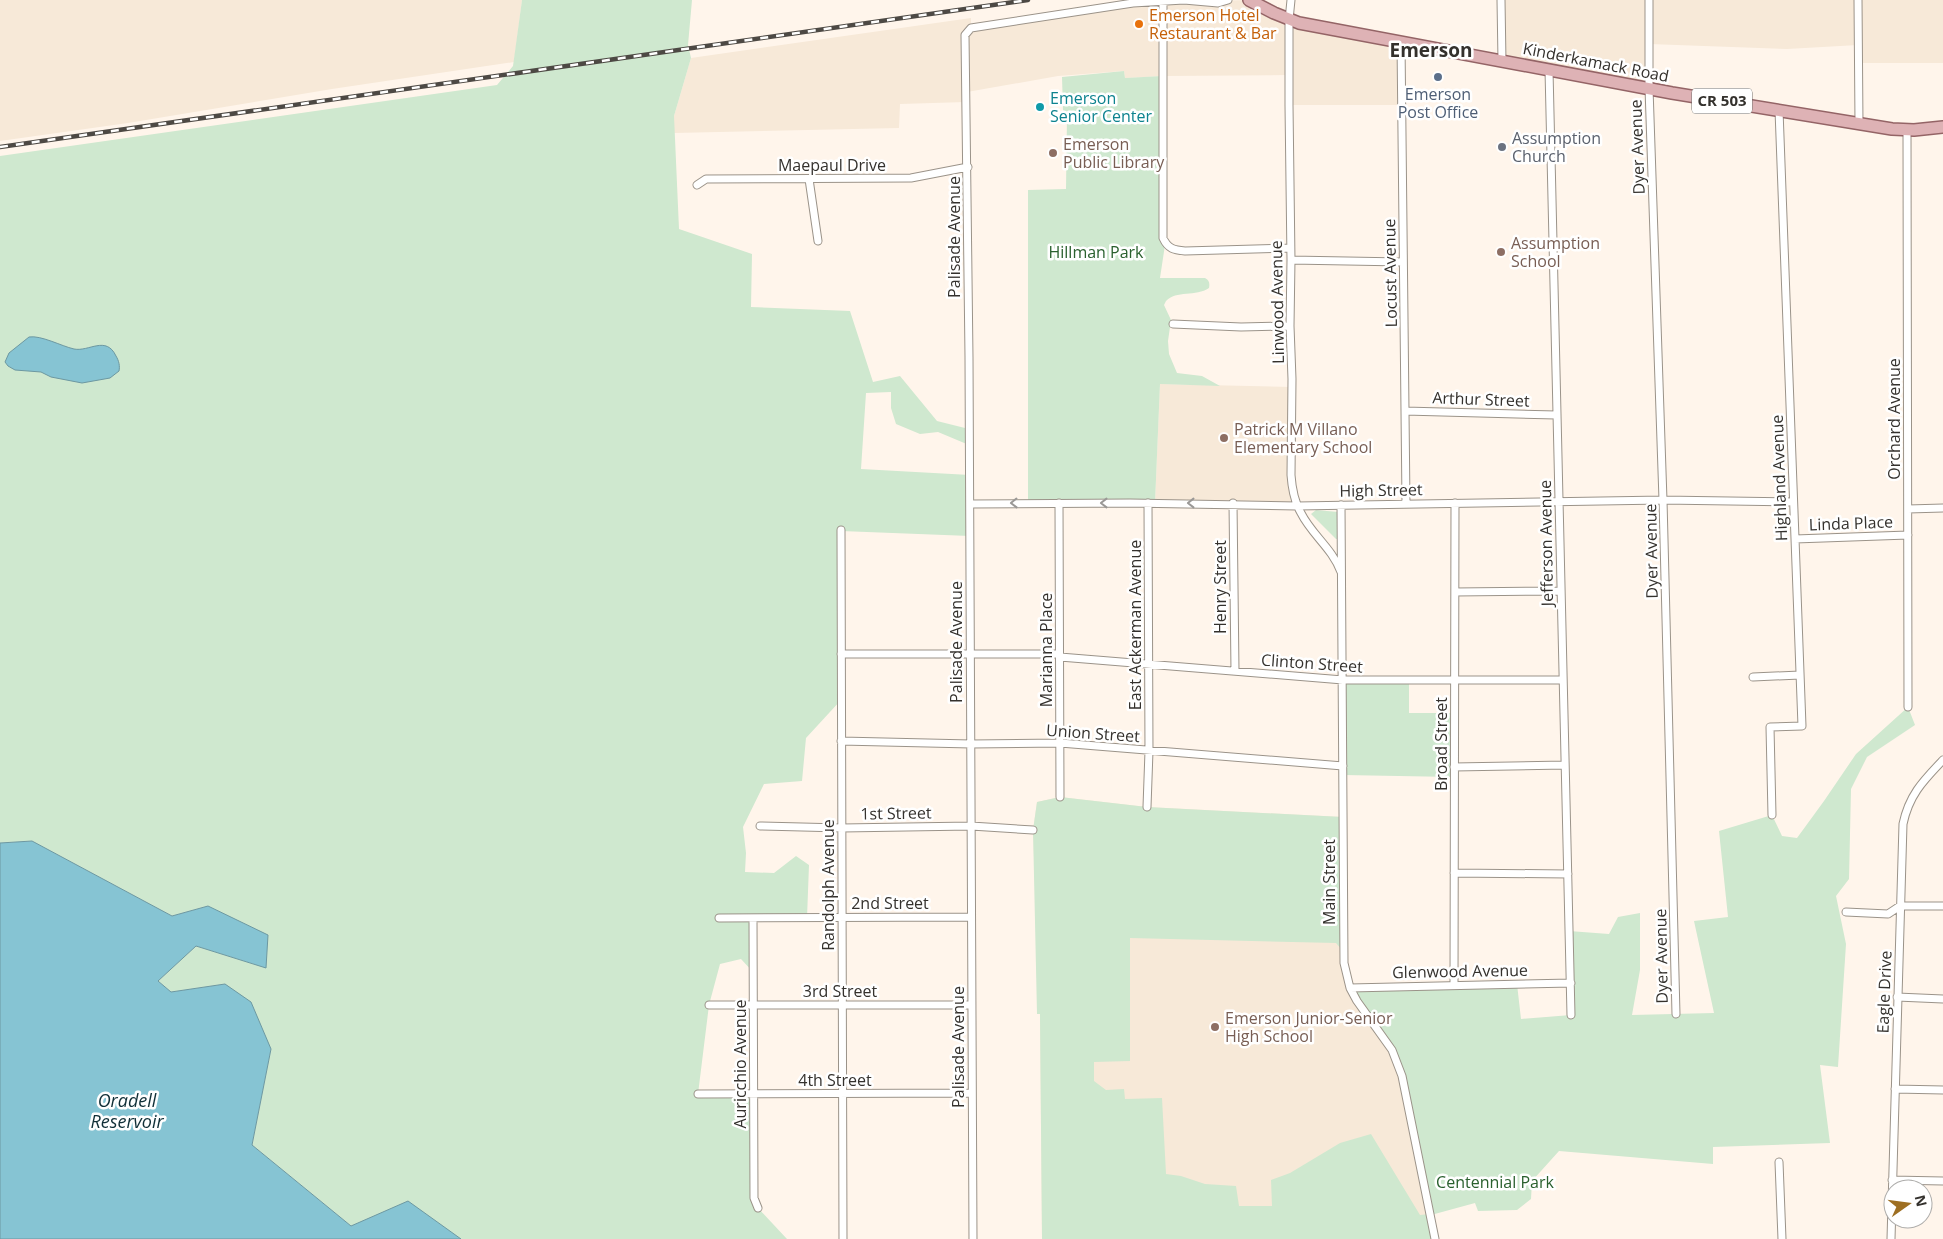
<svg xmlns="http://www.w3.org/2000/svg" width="1943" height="1239" font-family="'Open Sans',sans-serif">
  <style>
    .built { fill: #f7e9d8 }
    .green { fill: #cfe8cf }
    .water { fill: #86c4d3; stroke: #6d98a1 }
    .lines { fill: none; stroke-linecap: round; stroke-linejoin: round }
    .street-casing { stroke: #9b9389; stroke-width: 9 }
    .primary-casing { stroke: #946466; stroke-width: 14 }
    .street { stroke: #fff; stroke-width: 7 }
    .primary { stroke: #deb2b5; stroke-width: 11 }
    .rail-casing { stroke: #4d4944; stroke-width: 4.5 }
    .rail { stroke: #fff; stroke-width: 2.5; stroke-dasharray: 8; stroke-linecap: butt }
    .oneway { stroke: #9a9896 }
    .food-dot { fill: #e8710a; stroke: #fff; stroke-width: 2 }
    .service-dot { fill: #5c6f8a; stroke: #fff; stroke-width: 2 }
    .culture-dot { fill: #0f9aa8; stroke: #fff; stroke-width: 2 }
    .worship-dot { fill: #6b7280; stroke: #fff; stroke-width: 2 }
    .education-dot { fill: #8d6e63; stroke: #fff; stroke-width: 2 }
    .labels { text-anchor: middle; stroke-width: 5; stroke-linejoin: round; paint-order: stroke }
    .shield { fill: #fff; stroke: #716f6c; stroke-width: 1 }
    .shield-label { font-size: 15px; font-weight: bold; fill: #34312d }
    .food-label { font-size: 16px; fill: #c56008; stroke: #fff; text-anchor: start }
    .street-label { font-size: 16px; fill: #34312d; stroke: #fff }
    .service-label { font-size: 16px; fill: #4e5e75; stroke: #fff }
    .culture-label { font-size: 16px; fill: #0d838f; stroke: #fff; text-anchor: start }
    .worship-label { font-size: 16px; fill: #5b616d; stroke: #fff; text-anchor: start }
    .education-label { font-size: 16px; fill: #785e54; stroke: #fff; text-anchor: start }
    .park-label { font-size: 16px; fill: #2a602e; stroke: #fff }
    .water-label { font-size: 18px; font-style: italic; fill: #102f37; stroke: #fff }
    .quarter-label { font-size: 19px; font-weight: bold; fill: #34312d; stroke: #fff }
  </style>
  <rect width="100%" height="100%" fill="#fff5eb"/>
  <path class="built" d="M 0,0 L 522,0 L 514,62 L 332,89 L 128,123 L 0,141 Z
    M 1249,0 L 1274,13 L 1401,42 L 1402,105 L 1289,105 L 1288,75 L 1164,76 L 1125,78 L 1124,71 L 1058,76 L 967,92 L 966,102 L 900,104 L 899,128 L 674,133 L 674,116 L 691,58 L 971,18 L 971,27 L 1133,3 Z
    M 1501,0 L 1943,0 L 1943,63 L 1859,63 L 1858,45 L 1787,49 L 1649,44 L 1649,88 L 1502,61 Z
    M 1160,384 L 1291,387 L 1288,467 L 1295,504 L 1155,503 Z
    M 1060,797 L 1147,807 L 1343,817 L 1346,975 L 1398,1063 L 1430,1214 L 1374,1225 L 1235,1239 L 1042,1239 L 1040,1017 L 1033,830 L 1037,802 Z"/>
  <path class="green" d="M 522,0 L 692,0 L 688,45 L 691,58 L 674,116 L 679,229 L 752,254 L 751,307 L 850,311 L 873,382 L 900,376 L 937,421 L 969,429 L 969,445 L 938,432 L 920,434 L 896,424 L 891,408 L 891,392 L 866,393 L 861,469 L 970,475 L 970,536 L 841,531 L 841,700 L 806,738 L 802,781 L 764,784 L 743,827 L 746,853 L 745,872 L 774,873 L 796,856 L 809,865 L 807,918 L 753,918 L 753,972 L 741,959 L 720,964 L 709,1005 L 698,1094 L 754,1094 L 758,1208 L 787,1239 L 461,1239 L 408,1202 L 351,1226 L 252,1145 L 271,1049 L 225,984 L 171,992 L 158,981 L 196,946 L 266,968 L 208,906 L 172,916 L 32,841 L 0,843 L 0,156 L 497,85 L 513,66 Z
    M 1124,71 L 1125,78 L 1162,76 L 1165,245 L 1160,278 L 1205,278 C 1209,280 1210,283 1209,288 C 1196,297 1176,290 1166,301 L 1164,305 L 1171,320 L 1168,341 L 1169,354 L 1177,373 L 1202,376 L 1220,386 L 1160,384 L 1155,503 L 1028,503 L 1028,190 L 1066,189 L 1067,116 L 1063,110 L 1062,77 Z
    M 1316,510 L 1338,512 L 1339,539 L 1336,539 L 1311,514 Z
    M 1343,680 L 1409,680 L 1409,713 L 1454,713 L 1454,777 L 1343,775 Z
    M 1908,707 L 1915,725 L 1867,757 L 1851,789 L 1849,879 L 1836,896 L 1846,944 L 1838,1067 L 1820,1065 L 1830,1143 L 1713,1147 L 1713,1164 L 1559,1151 L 1532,1181 L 1531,1199 L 1517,1210 L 1478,1211 L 1475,1203 L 1431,1215 L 1435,1239 L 1042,1239 L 1040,1017 L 1040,1014 L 1037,1014 L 1033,830 L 1037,802 L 1060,797 L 1147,807 L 1343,817 L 1342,950 L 1336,943 L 1130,938 L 1130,1061 L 1094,1062 L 1094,1081 L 1106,1090 L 1124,1089 L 1125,1099 L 1162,1098 L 1166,1174 L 1181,1176 L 1205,1184 L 1236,1186 L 1239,1206 L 1272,1206 L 1271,1180 L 1290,1173 L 1340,1143 L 1371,1134 L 1420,1215 L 1430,1214 L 1398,1063 L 1350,988 L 1517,984 L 1521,1019 L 1571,1015 L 1569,931 L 1609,934 L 1618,917 L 1640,913 L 1640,970 L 1632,1015 L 1714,1013 L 1694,921 L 1728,917 L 1719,831 L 1772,815 L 1782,836 L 1797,838 L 1824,801 L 1856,754 Z"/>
  <path class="water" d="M 29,337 C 41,335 61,346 74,349 C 89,352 106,335 116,356 C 119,361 120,366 119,371 L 110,378 L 82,383 L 51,377 L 41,372 L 15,370 L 8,366 L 5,362 L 9,353 Z
    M 32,841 L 172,916 L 208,906 L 268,935 L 266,968 L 196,946 L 158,981 L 171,992 L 225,984 L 251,1002 L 271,1049 L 252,1145 L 351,1226 L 408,1201 L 461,1239 L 0,1239 L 0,843 Z"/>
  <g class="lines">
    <defs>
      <path id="street" d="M 1291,0 L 1289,20 L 1289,105 L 1291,260 L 1290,326 L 1292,379 L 1291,475 C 1292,489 1294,501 1301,513 C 1312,535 1332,548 1341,572
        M 1501,0 L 1502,61
        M 1649,0 L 1649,88 L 1663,500 L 1676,1014
        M 1858,0 L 1859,123
        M 1163,1 L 1163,238 C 1168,249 1174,250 1185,251 L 1290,248
        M 1401,42 L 1406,503
        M 1549,70 L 1571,1015
        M 1907,130 L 1908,707
        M 809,179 L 818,241
        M 697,185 L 706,179 L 911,178 L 968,167
        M 1291,260 L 1403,262
        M 1173,324 L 1241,327 L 1290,326
        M 1405,411 L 1556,415
        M 1059,503 L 1060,797
        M 1233,503 L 1235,671
        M 970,504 L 1130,503 L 1297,506 L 1663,500 L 1793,502
        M 1341,505 L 1344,963 L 1350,988 L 1357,1001 L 1392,1050 L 1402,1076 L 1435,1239
        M 1908,509 L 1943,508
        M 841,530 L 843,1239
        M 1795,539 L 1908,535
        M 1455,592 L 1561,591
        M 841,654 L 1059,654
        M 1060,657 L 1343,680 L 1563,680
        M 1753,677 L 1800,675
        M 841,741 L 971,744 L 1060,743 L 1343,766
        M 1454,767 L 1565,765
        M 1147,807 L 1149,751 L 1148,503
        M 1772,815 L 1770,727 L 1802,726 L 1779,110
        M 760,826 L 842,828 L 971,826 L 1033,830
        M 1454,873 L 1568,874
        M 1846,912 L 1888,914 L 1900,906 L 1943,906
        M 719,918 L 971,917
        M 753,918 L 754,1198 L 758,1208
        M 1454,985 L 1455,503
        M 1350,988 L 1571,983
        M 1897,997 L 1943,999
        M 709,1005 L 972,1005
        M 1895,1089 L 1943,1090
        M 698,1094 L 972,1093
        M 1779,1162 L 1782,1239
        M 1892,1180 L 1943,1181
        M 973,1239 L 969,357 L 965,35 L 971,28 L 1133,3 L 1184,0 L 1218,3 L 1228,0
        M 1891,1239 L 1903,824 C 1909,795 1923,781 1943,760"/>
      <path id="primary" d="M 1249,0 L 1274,13 L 1299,23 L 1672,93 L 1892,129 L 1914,130 L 1943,127"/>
    </defs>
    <use href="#street" class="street-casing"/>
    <use href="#primary" class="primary-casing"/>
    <use href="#street" class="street"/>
    <use href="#primary" class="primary"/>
    <defs>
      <path id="rail" d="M 0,147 L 1028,0"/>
    </defs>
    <use href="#rail" class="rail-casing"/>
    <use href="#rail" class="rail"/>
  </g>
  <defs><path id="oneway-chevron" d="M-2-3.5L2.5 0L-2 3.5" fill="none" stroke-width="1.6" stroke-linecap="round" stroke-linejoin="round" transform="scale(1.25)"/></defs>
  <g class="oneway">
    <use href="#oneway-chevron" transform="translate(1014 503) rotate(179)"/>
    <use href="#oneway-chevron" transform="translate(1104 503) rotate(-180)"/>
    <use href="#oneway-chevron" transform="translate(1191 503) rotate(-180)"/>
  </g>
  <circle class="food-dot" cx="1139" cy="24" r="5"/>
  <circle class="service-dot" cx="1438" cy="77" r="5"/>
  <circle class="culture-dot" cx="1040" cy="107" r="5"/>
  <circle class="worship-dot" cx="1502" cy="147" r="5"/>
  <g class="education-dot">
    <circle cx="1053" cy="153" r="5"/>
    <circle cx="1501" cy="252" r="5"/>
    <circle cx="1224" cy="438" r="5"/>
    <circle cx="1215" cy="1027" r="5"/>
  </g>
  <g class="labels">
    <rect class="shield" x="1692" y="88.5" width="60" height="25" rx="4"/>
    <g class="shield-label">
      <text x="1722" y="106">CR 503</text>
    </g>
    <g class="food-label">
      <text x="1149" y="21">Emerson Hotel<tspan x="1149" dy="18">Restaurant &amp; Bar</tspan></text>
    </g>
    <g class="street-label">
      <text transform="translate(1596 62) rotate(11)" y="6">Kinderkamack Road</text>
      <text transform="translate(1637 147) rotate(-92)" y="6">Dyer Avenue</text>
      <text x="832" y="171">Maepaul Drive</text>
      <text transform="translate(954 237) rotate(-90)" y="6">Palisade Avenue</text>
      <text transform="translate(1390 273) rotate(-91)" y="6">Locust Avenue</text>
      <text transform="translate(1277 302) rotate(-91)" y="6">Linwood Avenue</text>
      <text transform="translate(1481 399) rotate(2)" y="6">Arthur Street</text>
      <text transform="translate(1894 419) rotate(-90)" y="6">Orchard Avenue</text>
      <text transform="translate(1779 478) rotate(-92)" y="6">Highland Avenue</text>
      <text transform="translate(1381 490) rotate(-1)" y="6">High Street</text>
      <text transform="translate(1851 523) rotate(-2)" y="6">Linda Place</text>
      <text transform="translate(1546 543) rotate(-91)" y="6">Jefferson Avenue</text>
      <text transform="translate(1651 551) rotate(-91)" y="6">Dyer Avenue</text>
      <text transform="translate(1220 587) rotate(-90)" y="6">Henry Street</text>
      <text transform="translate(1135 625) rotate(-90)" y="6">East Ackerman Avenue</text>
      <text transform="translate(956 642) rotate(-90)" y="6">Palisade Avenue</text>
      <text transform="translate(1046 650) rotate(-90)" y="6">Marianna Place</text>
      <text transform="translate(1312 663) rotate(4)" y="6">Clinton Street</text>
      <text transform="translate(1093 733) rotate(4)" y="6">Union Street</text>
      <text transform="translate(1441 744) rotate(-90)" y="6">Broad Street</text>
      <text transform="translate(896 813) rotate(-1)" y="6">1st Street</text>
      <text transform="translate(1329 882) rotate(-90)" y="6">Main Street</text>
      <text transform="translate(828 885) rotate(-90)" y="6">Randolph Avenue</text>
      <text x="890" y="909">2nd Street</text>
      <text transform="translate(1661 956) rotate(-91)" y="6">Dyer Avenue</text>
      <text transform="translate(1460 971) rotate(-1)" y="6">Glenwood Avenue</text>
      <text x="840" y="997">3rd Street</text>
      <text transform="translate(1884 992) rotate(-88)" y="6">Eagle Drive</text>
      <text transform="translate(958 1047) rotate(-90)" y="6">Palisade Avenue</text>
      <text transform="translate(740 1064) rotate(-90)" y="6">Auricchio Avenue</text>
      <text x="835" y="1086">4th Street</text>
    </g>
    <g class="service-label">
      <text x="1438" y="100">Emerson<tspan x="1438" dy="18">Post Office</tspan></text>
    </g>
    <g class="culture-label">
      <text x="1050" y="104">Emerson<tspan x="1050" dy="18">Senior Center</tspan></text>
    </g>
    <g class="worship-label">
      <text x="1512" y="144">Assumption<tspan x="1512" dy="18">Church</tspan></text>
    </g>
    <g class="education-label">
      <text x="1063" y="150">Emerson<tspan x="1063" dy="18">Public Library</tspan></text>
      <text x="1511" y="249">Assumption<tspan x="1511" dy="18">School</tspan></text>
      <text x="1234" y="435">Patrick M Villano<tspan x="1234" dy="18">Elementary School</tspan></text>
      <text x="1225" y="1024">Emerson Junior-Senior<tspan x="1225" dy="18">High School</tspan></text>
    </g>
    <g class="park-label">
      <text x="1096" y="258">Hillman Park</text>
      <text x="1495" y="1188">Centennial Park</text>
    </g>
    <g class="water-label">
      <text x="127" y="1107">Oradell<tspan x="127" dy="21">Reservoir</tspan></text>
    </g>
    <g class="quarter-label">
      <text x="1431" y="57">Emerson</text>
    </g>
  </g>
  <g transform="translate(1908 1204) rotate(76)"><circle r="24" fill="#ffffff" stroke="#aeadab"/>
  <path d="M0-4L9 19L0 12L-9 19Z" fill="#9e6f22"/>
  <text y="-8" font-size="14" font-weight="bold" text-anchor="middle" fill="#34312d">N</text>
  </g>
</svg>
